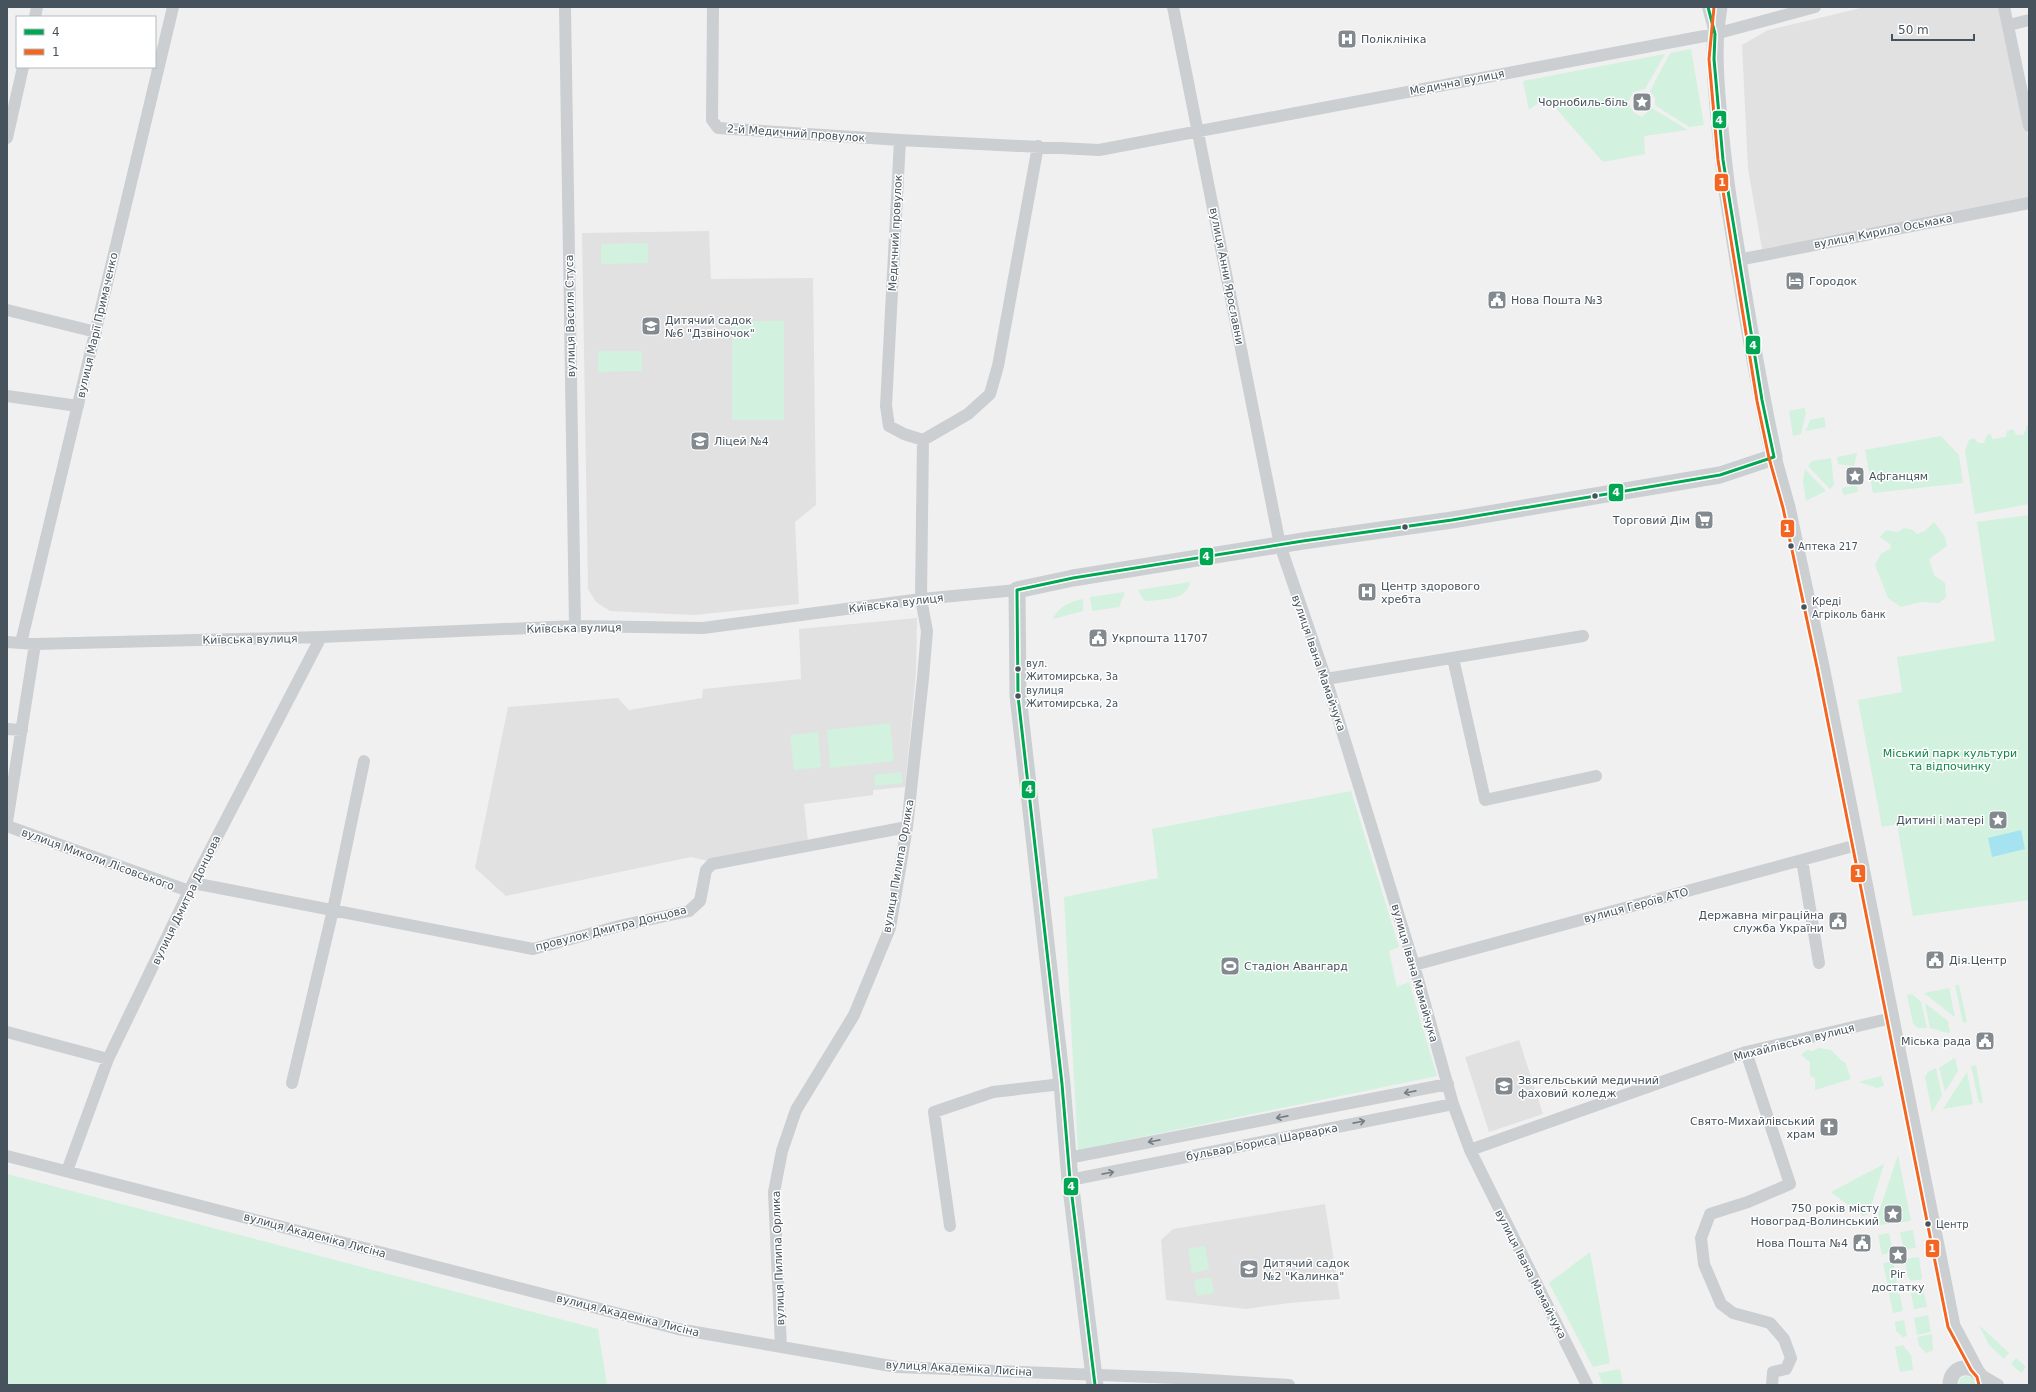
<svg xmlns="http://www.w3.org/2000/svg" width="2036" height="1392" font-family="'DejaVu Sans',sans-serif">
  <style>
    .education { fill: #e2e1e2 }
    .green { fill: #d2f1de }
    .water { fill: #a5e3f1 }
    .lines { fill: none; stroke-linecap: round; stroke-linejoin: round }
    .minor { stroke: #cbcfd1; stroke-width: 12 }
    .tertiary { stroke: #cbcfd1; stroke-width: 15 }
    .secondary { stroke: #cbcfd2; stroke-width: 17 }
    .bus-1-casing { stroke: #fff; stroke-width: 6 }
    .bus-2-casing { stroke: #fff; stroke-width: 6 }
    .bus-1 { stroke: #00a651; stroke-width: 3 }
    .bus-2 { stroke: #f26522; stroke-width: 3 }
    .oneway { stroke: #757e86 }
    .bus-dot { fill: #46535d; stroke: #fff; stroke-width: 1.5 }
    .labels { text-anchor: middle; stroke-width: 3; stroke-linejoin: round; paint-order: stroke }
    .bus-label { font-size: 10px; fill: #46535d; stroke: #fff; text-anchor: start }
    .poi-label { font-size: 11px; fill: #46535d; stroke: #fff; text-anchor: start }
    .street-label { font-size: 11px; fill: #46535d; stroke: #fff }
    .park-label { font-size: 11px; fill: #118448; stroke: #fff }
    .line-badge { stroke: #fff; stroke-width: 1.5 }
    .badge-label { font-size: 11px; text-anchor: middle; font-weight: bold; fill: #fff }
  </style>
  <rect width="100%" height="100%" fill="#f0f0f0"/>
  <path class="education" d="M 1865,7 L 2000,7 L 2029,142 L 2029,199 L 1762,249 L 1748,169 L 1742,45 L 1768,30 Z
    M 709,231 L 711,279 L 813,278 L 816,505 L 795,522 L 799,604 L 694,615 L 610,611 L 596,602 L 588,589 L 582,233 Z
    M 917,618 L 916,673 L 905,787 L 873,790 L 873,795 L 804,804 L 808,841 L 708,861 L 691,857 L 506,896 L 475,868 L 508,707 L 618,698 L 629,710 L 702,698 L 703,689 L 801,679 L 799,629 Z
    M 1519,1040 L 1543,1114 L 1489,1132 L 1465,1057 Z
    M 1325,1204 L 1340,1299 L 1289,1303 L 1246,1309 L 1166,1300 L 1161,1240 L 1173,1229 Z"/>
  <path class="green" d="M 1691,49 L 1704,125 L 1689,127 L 1655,105 L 1655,97 L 1650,91 L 1670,53 Z
    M 1665,54 L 1645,89 L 1633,92 L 1628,102 L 1633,112 L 1642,117 L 1652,108 L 1688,130 L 1644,136 L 1645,154 L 1603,162 L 1546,97 L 1529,110 L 1523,81 Z
    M 648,243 L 648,263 L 601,264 L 601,244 Z
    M 732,321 L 784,321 L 784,420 L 732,420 Z
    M 598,351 L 642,351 L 642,371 L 598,372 Z
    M 1804,408 L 1806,413 L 1801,434 L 1793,436 L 1789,411 Z
    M 1824,417 L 1826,427 L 1806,431 L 1810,420 Z
    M 2029,425 L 2029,504 L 1975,514 L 1965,451 L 1969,440 L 1974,438 L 1978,443 L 1984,443 L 1987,435 L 1991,434 L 1992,439 L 2006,437 L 2007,431 L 2013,429 L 2016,435 L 2023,435 L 2026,429 L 2026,426 Z
    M 1941,436 L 1959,455 L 1963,483 L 1873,493 L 1865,450 Z
    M 1857,453 L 1854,466 L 1838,464 L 1837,457 Z
    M 1831,458 L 1834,485 L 1830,489 L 1808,466 L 1812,461 Z
    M 1805,469 L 1826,491 L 1806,501 L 1803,481 Z
    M 1857,485 L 1858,492 L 1843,495 L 1842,488 Z
    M 2029,515 L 2029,900 L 1913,916 L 1897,824 L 1882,827 L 1858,700 L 1902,692 L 1897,657 L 1995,641 L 1977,522 Z
    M 1934,522 L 1944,535 L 1947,546 L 1929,559 L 1934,575 L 1945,583 L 1946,597 L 1939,603 L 1921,602 L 1901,607 L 1888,598 L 1875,565 L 1881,554 L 1891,548 L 1890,544 L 1880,537 L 1886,530 L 1898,532 L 1904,528 L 1913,530 L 1917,534 L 1925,531 Z
    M 1190,582 C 1187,601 1162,599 1146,601 L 1143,599 L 1138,590 Z
    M 1125,592 L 1119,607 L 1092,611 L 1090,597 Z
    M 1083,599 L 1083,611 L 1053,619 C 1059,606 1069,602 1083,599 Z
    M 890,723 L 894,761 L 830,768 L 827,730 Z
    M 818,732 L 821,767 L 794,770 L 790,735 Z
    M 901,772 L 903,783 L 875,786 L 874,775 Z
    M 1351,791 L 1399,947 L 1389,951 L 1397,987 L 1409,982 L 1437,1076 L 1078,1150 L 1064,897 L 1158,878 L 1152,829 Z
    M 1959,985 L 1967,1022 L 1963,1023 L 1955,985 Z
    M 1949,988 L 1955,1017 L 1956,1018 L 1924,993 Z
    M 1912,994 L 1921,1002 L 1927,1028 L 1918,1028 L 1913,1024 L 1907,995 Z
    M 1925,1003 L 1948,1021 L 1950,1033 C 1943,1033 1937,1029 1930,1028 Z
    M 1819,1048 L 1831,1050 L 1843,1062 L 1845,1062 L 1851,1079 L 1815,1090 L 1815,1078 L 1810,1076 L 1810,1062 L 1801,1055 L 1807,1050 L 1812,1051 Z
    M 1955,1058 L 1958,1071 L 1945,1092 L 1939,1068 Z
    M 1976,1065 L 1983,1103 L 1979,1103 L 1971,1066 Z
    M 1936,1068 L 1942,1096 L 1932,1112 L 1925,1077 L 1928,1072 Z
    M 1967,1072 L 1973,1104 L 1943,1109 Z
    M 1881,1076 L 1884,1086 L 1877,1088 L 1859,1082 Z
    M 1898,1155 L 1911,1221 L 1879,1225 L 1877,1218 Z
    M 1884,1164 L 1869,1213 L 1863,1216 L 1831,1192 Z
    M 7,1174 L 598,1329 L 607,1385 L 7,1385 Z
    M 1913,1230 L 1916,1248 L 1906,1249 L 1903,1247 L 1900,1232 Z
    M 1889,1233 L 1892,1248 L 1888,1253 L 1882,1255 L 1878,1235 Z
    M 1205,1246 L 1209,1269 L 1192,1273 L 1188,1249 Z
    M 1590,1252 L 1610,1363 L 1593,1367 L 1549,1283 Z
    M 1919,1257 L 1922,1279 L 1911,1281 C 1906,1275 1905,1266 1907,1259 Z
    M 1889,1262 L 1894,1265 L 1897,1282 L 1894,1285 L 1888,1287 L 1883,1263 Z
    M 1211,1277 L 1214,1293 L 1197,1296 L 1194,1280 Z
    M 1923,1288 L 1927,1307 L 1914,1309 L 1911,1293 L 1913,1290 Z
    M 1896,1292 L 1900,1295 L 1903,1311 L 1893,1313 L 1889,1293 Z
    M 1928,1315 L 1931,1332 L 1917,1335 L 1914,1318 Z
    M 1904,1320 L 1907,1336 L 1903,1337 L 1896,1331 L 1895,1322 Z
    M 1979,1325 L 2009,1353 L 2004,1359 L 1989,1345 Z
    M 1932,1334 L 1933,1350 L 1926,1353 L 1919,1346 L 1917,1337 Z
    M 1903,1345 L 1911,1355 L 1913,1370 L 1900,1372 L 1895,1347 Z
    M 2016,1358 L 2026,1367 L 2021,1373 L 2011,1364 Z
    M 1620,1369 L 1623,1385 L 1603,1385 L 1598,1373 Z
    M 1965,1376 L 1973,1378 L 1976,1385 L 1958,1385 L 1960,1379 Z"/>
  <path class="water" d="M 2021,830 L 2025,849 L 1992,857 L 1988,838 Z"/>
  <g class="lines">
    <path class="minor" d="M 565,7 L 575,626
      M 713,7 L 712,120 L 718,128 L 900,140 L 1099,150 L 1715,34 L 1815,7
      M 1173,7 L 1280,545 L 1326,679 L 1414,965 L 1453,1104 L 1470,1150 L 1587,1385
      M 1708,7 L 1714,29
      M 2004,7 L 2029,126
      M 35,17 L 37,7
      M 2009,25 L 2029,20
      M 7,138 L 23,67
      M 900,140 L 886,406 L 889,426 L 904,434 L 923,440 L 968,414 L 990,394 L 998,366 L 1038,146
      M 1738,260 L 2029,203
      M 7,310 L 96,332
      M 7,396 L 78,406
      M 7,642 L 35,644 L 321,637 L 575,626 L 703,628 L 921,599 L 1017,590
      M 21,643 L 173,7
      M 1453,658 L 1485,800 L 1596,776
      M 1326,679 L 1583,636
      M 7,729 L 22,730
      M 7,822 L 35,644
      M 7,826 L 189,891
      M 1802,860 L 1819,963
      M 193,883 L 533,949 L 619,926 L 689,911 L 700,901 L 706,870 L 712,864 L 907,827
      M 1414,965 L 1857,845
      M 7,1032 L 108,1059
      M 1746,1052 L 1790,1184 L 1748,1202 L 1710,1214 L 1701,1238 L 1704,1264 L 1721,1304 L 1733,1313 L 1770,1323 L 1784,1339 L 1791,1358 L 1786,1369 L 1773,1372 L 1772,1385
      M 292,1083 L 333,910 L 364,761
      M 1470,1150 L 1746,1052 L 1892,1018
      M 7,1156 L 678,1329 L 897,1367 L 1177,1378 L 1289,1385
      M 1068,1158 L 1448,1084
      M 67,1171 L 108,1059 L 193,883 L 321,637
      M 1070,1180 L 1453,1104
      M 950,1226 L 934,1112 L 993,1092 L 1062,1084
      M 781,1347 L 774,1192 L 782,1151 L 796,1110 L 854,1015 L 890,928 L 907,827 L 923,678 L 927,631 L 921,599 L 923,440
      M 1981,1375 L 1998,1385"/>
    <path class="tertiary" d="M 1774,457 L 1788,507 L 1822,666 L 1953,1326 L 1977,1371
      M 1950,1385 C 1950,1362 1981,1362 1984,1385"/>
    <path class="secondary" d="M 1095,1385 L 1070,1180 L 1062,1084 L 1018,696 L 1017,590 L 1073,578 L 1303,541 L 1452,520 L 1720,475 L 1774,457 C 1756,373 1742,288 1729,203 C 1724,171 1721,139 1718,107 C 1715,73 1713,41 1719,7"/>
    <defs>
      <path id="bus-1" d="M 1708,7 L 1715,34 L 1714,59 L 1723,160 L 1762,400 L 1774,457
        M 1017,590 L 1018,696 L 1062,1084 L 1070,1180 L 1095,1385
        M 1017,590 L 1073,578 L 1303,541 L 1452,520 L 1720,475 L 1774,457"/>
      <path id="bus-2" d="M 1714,7 L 1709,59 L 1718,160 L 1757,401 L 1769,458 L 1783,508 L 1817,667 L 1948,1327 L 1971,1370 L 1977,1377 L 1979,1385"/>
    </defs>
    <use href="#bus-1" class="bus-1-casing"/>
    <use href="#bus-2" class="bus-2-casing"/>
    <use href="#bus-1" class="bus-1"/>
    <use href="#bus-2" class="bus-2"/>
  </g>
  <defs><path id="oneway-shaft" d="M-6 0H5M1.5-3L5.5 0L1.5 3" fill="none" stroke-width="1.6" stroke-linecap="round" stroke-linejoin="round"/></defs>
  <g class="oneway">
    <use href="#oneway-shaft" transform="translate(1410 1092) rotate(169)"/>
    <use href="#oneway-shaft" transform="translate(1282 1117) rotate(169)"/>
    <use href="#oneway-shaft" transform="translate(1359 1122) rotate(-11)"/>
    <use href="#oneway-shaft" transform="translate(1154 1141) rotate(169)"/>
    <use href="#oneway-shaft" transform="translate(1108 1173) rotate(-11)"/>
  </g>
  <defs>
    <symbol id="hospital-square" viewBox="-11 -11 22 22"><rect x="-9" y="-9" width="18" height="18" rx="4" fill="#828a90" stroke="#fff"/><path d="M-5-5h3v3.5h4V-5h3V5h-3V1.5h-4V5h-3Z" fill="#fff"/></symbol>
    <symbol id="sight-square" viewBox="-11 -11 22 22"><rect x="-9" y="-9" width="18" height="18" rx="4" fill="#828a90" stroke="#fff"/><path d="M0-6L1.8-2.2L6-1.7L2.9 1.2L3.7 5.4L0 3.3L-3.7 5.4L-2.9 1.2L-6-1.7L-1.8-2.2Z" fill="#fff"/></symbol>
    <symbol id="hotel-square" viewBox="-11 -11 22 22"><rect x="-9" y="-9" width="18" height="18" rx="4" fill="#828a90" stroke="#fff"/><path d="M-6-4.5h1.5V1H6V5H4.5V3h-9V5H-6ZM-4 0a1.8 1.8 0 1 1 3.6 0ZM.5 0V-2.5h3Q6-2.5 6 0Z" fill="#fff"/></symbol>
    <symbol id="civic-square" viewBox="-11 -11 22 22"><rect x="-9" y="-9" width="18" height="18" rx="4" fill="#828a90" stroke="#fff"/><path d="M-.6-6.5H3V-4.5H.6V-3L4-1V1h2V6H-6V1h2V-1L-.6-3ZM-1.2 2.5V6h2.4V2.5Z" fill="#fff"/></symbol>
    <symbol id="school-square" viewBox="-11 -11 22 22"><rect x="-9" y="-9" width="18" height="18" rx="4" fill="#828a90" stroke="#fff"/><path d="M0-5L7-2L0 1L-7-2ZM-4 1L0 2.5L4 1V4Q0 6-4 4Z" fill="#fff"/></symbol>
    <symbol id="supermarket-square" viewBox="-11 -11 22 22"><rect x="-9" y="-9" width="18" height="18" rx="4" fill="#828a90" stroke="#fff"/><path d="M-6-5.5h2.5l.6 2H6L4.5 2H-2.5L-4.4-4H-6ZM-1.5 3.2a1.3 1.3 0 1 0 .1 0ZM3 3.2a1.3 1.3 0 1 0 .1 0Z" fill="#fff"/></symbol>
    <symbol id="stadium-square" viewBox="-11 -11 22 22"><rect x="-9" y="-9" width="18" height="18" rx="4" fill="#828a90" stroke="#fff"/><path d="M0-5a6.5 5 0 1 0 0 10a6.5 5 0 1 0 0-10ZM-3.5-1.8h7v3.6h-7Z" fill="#fff"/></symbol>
    <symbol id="university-square" viewBox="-11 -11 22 22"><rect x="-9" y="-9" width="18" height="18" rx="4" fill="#828a90" stroke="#fff"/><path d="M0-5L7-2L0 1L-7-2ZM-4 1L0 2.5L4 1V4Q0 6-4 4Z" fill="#fff"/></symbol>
    <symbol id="church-square" viewBox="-11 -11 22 22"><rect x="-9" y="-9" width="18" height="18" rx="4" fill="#828a90" stroke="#fff"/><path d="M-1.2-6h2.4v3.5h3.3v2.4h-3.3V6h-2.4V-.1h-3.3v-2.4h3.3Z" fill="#fff"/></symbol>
  </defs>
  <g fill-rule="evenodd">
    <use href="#hospital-square" x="1336" y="28" width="22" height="22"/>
    <use href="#sight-square" x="1631" y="91" width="22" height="22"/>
    <use href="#hotel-square" x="1784" y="270" width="22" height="22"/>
    <use href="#civic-square" x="1486" y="289" width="22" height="22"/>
    <use href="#school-square" x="640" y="315" width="22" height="22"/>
    <use href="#school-square" x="689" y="430" width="22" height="22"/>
    <use href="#sight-square" x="1844" y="465" width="22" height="22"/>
    <use href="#supermarket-square" x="1693" y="509" width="22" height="22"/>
    <use href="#hospital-square" x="1356" y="581" width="22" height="22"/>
    <use href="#civic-square" x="1087" y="627" width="22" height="22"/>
    <use href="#sight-square" x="1987" y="809" width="22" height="22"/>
    <use href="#civic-square" x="1827" y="910" width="22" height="22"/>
    <use href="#civic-square" x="1924" y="949" width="22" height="22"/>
    <use href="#stadium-square" x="1219" y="955" width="22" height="22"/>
    <use href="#civic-square" x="1974" y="1030" width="22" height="22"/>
    <use href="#university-square" x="1493" y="1075" width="22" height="22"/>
    <use href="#church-square" x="1818" y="1116" width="22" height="22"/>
    <use href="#sight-square" x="1882" y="1203" width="22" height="22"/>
    <use href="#civic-square" x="1851" y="1232" width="22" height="22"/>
    <use href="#sight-square" x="1887" y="1244" width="22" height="22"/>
    <use href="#school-square" x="1238" y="1258" width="22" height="22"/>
  </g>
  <g class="bus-dot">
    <circle cx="1595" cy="496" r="3.5"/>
    <circle cx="1405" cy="527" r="3.5"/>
    <circle cx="1791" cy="546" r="3.5"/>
    <circle cx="1804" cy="607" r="3.5"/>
    <circle cx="1018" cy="669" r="3.5"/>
    <circle cx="1018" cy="696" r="3.5"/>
    <circle cx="1928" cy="1224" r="3.5"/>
  </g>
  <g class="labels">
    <g class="bus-label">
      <text x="1798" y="550">Аптека 217</text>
      <text x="1812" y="605">Креді<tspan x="1812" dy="13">Агріколь банк</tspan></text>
      <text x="1026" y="667">вул.<tspan x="1026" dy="13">Житомирська, 3а</tspan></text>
      <text x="1026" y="694">вулиця<tspan x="1026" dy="13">Житомирська, 2а</tspan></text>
      <text x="1936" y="1228">Центр</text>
    </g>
    <g class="poi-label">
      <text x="1361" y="43">Поліклініка</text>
      <text x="1628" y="106" text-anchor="end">Чорнобиль-біль</text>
      <text x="1809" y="285">Городок</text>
      <text x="1511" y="304">Нова Пошта №3</text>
      <text x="665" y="324">Дитячий садок<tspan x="665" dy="13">№6 "Дзвіночок"</tspan></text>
      <text x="714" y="445">Ліцей №4</text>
      <text x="1869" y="480">Афганцям</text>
      <text x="1690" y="524" text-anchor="end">Торговий Дім</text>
      <text x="1381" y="590">Центр здорового<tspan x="1381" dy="13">хребта</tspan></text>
      <text x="1112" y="642">Укрпошта 11707</text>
      <text x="1984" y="824" text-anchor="end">Дитині і матері</text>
      <text x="1824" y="919" text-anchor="end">Державна міграційна<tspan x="1824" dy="13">служба України</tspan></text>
      <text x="1949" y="964">Дія.Центр</text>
      <text x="1244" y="970">Стадіон Авангард</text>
      <text x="1971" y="1045" text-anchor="end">Міська рада</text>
      <text x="1518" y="1084">Звягельський медичний<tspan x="1518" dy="13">фаховий коледж</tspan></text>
      <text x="1815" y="1125" text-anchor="end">Свято-Михайлiвський<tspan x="1815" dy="13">храм</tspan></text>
      <text x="1879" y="1212" text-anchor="end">750 років місту<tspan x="1879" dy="13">Новоград-Волинський</tspan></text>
      <text x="1848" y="1247" text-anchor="end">Нова Пошта №4</text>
      <text x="1263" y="1267">Дитячий садок<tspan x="1263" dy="13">№2 "Калинка"</tspan></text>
      <text x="1898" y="1278" text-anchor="middle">Ріг<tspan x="1898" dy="13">достатку</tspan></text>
    </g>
    <g class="street-label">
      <text transform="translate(1457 82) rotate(-11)" y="4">Медична вулиця</text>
      <text transform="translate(796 133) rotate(4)" y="4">2-й Медичний провулок</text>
      <text transform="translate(1883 231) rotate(-11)" y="4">вулиця Кирила Осьмака</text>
      <text transform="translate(895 233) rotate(-87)" y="4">Медичний провулок</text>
      <text transform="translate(1227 276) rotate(79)" y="4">вулиця Анни Ярославни</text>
      <text transform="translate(570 316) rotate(-91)" y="4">вулиця Василя Стуса</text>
      <text transform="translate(97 325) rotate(-77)" y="4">вулиця Марії Примаченко</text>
      <text transform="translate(896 603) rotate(-7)" y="4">Київська вулиця</text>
      <text transform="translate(574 628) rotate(-1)" y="4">Київська вулиця</text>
      <text transform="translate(250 639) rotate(-1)" y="4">Київська вулиця</text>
      <text transform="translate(1319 663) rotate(71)" y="4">вулиця Івана Мамайчука</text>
      <text transform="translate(98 859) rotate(20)" y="4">вулиця Миколи Лісовського</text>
      <text transform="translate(898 866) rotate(-80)" y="4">вулиця Пилипа Орлика</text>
      <text transform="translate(186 900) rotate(-64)" y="4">вулиця Дмитра Донцова</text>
      <text transform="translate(1636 905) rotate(-15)" y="4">вулиця Героїв АТО</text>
      <text transform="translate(611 928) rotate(-14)" y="4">провулок Дмитра Донцова</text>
      <text transform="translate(1415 973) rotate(74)" y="4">вулиця Івана Мамайчука</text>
      <text transform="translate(1794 1042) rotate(-14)" y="4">Михайлівська вулиця</text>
      <text transform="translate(1262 1142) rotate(-11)" y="4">бульвар Бориса Шарварка</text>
      <text transform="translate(315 1235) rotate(15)" y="4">вулиця Академіка Лисіна</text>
      <text transform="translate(778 1258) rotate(-92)" y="4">вулиця Пилипа Орлика</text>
      <text transform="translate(1531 1274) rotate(63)" y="4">вулиця Івана Мамайчука</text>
      <text transform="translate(628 1315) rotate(14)" y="4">вулиця Академіка Лисіна</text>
      <text transform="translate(959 1368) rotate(3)" y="4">вулиця Академіка Лисіна</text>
    </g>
    <g class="park-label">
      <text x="1950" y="757">Міський парк культури<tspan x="1950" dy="13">та відпочинку</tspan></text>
    </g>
  </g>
  <g class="line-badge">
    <rect x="1712" y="110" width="15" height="19" rx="4" fill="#00a651"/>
    <rect x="1714" y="173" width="15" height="19" rx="4" fill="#f26522"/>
    <rect x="1745" y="335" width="16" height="20" rx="4" fill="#00a651"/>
    <rect x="1608" y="483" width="16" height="19" rx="4" fill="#00a651"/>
    <rect x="1780" y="519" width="15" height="19" rx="4" fill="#f26522"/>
    <rect x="1199" y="547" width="15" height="19" rx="4" fill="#00a651"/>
    <rect x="1021" y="780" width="15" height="19" rx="4" fill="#00a651"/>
    <rect x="1850" y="864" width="16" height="19" rx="4" fill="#f26522"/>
    <rect x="1063" y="1177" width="16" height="19" rx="4" fill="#00a651"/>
    <rect x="1925" y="1239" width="15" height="19" rx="4" fill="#f26522"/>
  </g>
  <g class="badge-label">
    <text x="1719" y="124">4</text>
    <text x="1722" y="186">1</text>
    <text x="1753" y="349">4</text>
    <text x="1616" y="496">4</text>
    <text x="1787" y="532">1</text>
    <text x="1206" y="560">4</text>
    <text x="1029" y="793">4</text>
    <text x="1858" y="877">1</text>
    <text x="1071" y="1190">4</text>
    <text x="1932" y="1252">1</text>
  </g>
  <rect width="2036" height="1392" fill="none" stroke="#46535d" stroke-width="16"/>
  <rect x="16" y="16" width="140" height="52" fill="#ffffff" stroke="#b5babe"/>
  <rect x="24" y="29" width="20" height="6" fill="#00a651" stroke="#b5babe"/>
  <text x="52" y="36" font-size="12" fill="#46535d">4</text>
  <rect x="24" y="49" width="20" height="6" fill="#f26522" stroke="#b5babe"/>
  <text x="52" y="56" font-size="12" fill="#46535d">1</text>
  <path d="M1892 34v6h82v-6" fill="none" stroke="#46535d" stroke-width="2"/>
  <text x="1898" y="34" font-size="12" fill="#46535d" stroke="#ffffff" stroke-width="3" paint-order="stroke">50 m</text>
</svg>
